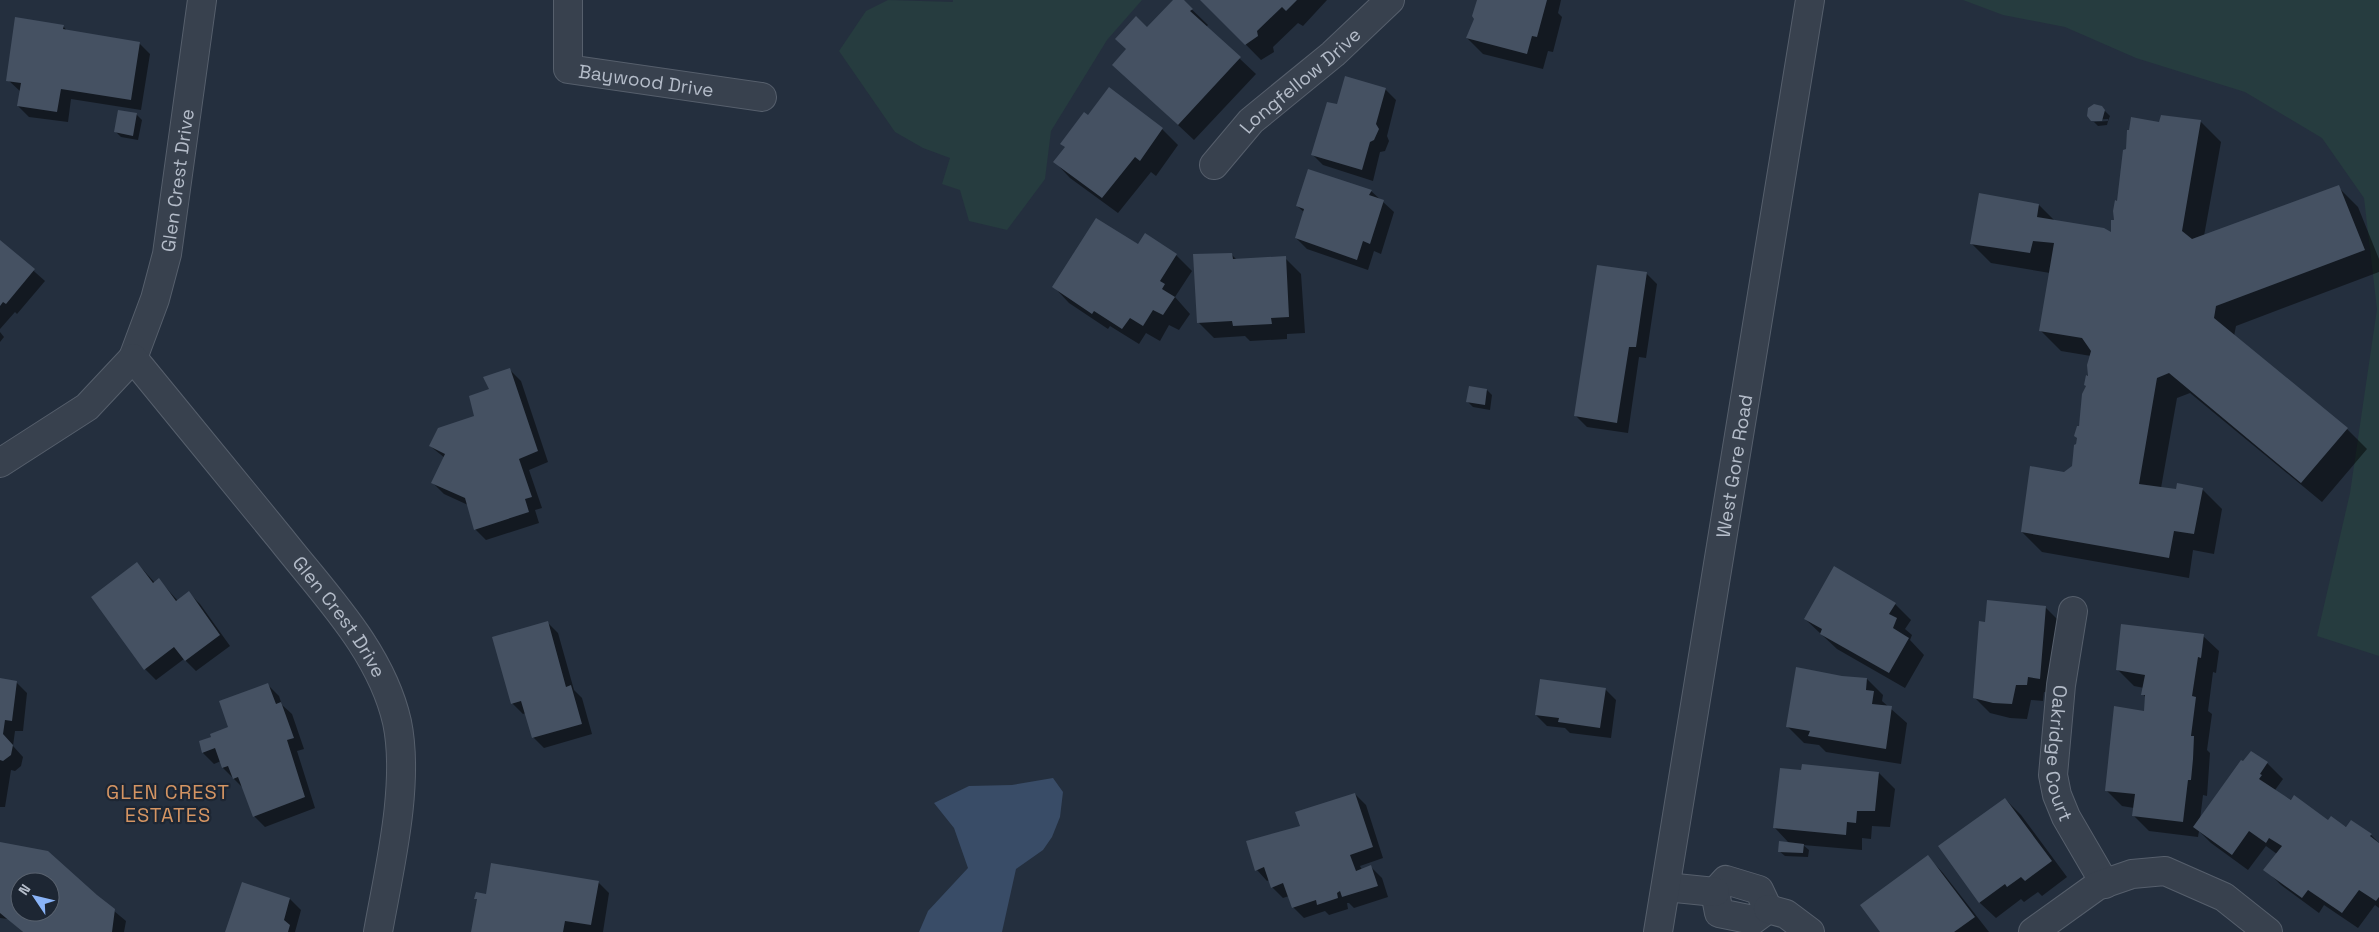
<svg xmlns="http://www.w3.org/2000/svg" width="2379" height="932" font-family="'Space Grotesk',sans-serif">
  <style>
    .green { fill: #263c3f }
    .water { fill: #394c67 }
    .shadow { fill: #0007; fill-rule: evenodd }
    .building { fill: #455162; fill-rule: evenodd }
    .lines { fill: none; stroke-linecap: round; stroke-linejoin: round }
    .street-casing { stroke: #565f6c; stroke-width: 30 }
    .street { stroke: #38414e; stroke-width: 28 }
    .labels { text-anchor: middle; stroke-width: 4.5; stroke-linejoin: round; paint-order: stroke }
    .street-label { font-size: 19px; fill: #b4bcc9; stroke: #1d2633 }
    .neighbourhood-label { font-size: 20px; letter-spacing: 1px; fill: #d59563; stroke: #1d2633 }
  </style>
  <rect width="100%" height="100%" fill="#242f3e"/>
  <path class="green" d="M 888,0 L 953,2 L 953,0 L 1142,0 L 1107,40 L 1051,131 L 1045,179 L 1007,230 L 969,221 L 960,190 L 942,184 L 950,158 L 923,148 L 895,132 L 839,51 L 866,11 Z
    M 1963,0 L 2379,0 L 2379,656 L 2317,636 L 2350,493 L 2377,309 L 2364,198 L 2322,138 L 2245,92 L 2136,58 L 2065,27 L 2003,15 Z"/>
  <path class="water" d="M 1053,778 L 1063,792 L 1060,817 L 1052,837 L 1043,850 L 1016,869 L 1002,932 L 919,932 L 928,911 L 968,868 L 954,828 L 934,803 L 969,786 L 1012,785 Z"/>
  <path class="shadow" d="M 1175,0 L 1182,0 L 1208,25 L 1206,27 L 1256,74 L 1194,140 L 1130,80 L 1147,29 Z
    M 1202,0 L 1327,0 L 1303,26 L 1298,23 L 1273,47 L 1274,52 L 1261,60 Z
    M 1478,0 L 1561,0 L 1558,13 L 1562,17 L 1553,52 L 1548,51 L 1543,69 L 1483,54 L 1467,38 L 1475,19 Z
    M 63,26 L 68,32 L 139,43 L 150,54 L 141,110 L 71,99 L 68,122 L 29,117 L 18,106 L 21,92 L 8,80 Z
    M 1385,89 L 1396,100 L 1387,136 L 1389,141 L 1385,151 L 1380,152 L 1373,181 L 1323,165 L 1312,154 L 1337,106 Z
    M 2101,107 L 2110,116 L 2108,121 L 2108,119 L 2092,120 Z
    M 136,114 L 142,120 L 138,140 L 121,137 L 116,132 Z
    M 2161,116 L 2201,122 L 2221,142 L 2204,236 L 2338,187 L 2358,207 L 2379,259 L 2379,272 L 2236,326 L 2234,336 L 2347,429 L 2367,449 L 2322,502 L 2190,393 L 2177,398 L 2161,488 L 2178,490 L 2202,489 L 2222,509 L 2214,554 L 2193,550 L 2189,578 L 2042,552 L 2022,532 L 2065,473 L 2073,466 L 2091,356 L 2061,351 L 2041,331 L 2050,273 L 1991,263 L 1971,243 L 2039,205 L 2055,221 L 2112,234 L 2118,202 L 2160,124 Z
    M 1088,117 L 1162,129 L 1178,145 L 1156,176 L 1151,172 L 1118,213 L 1070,178 L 1055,162 Z
    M 2108,121 L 2107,125 L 2098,126 L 2094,122 Z
    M 1371,191 L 1394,212 L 1381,254 L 1374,251 L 1368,270 L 1307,249 L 1296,238 L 1304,212 L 1297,206 Z
    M 0,241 L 45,281 L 17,314 L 15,312 L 0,329 Z
    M 1138,245 L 1176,255 L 1192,271 L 1175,297 L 1190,314 L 1179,330 L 1169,325 L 1160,341 L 1146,333 L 1139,344 L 1110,326 L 1108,329 L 1069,303 L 1054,287 Z
    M 1232,255 L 1237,260 L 1285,258 L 1301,274 L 1305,333 L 1287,334 L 1287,339 L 1250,341 L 1245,336 L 1214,338 L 1198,322 Z
    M 1646,273 L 1657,284 L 1646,358 L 1639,357 L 1628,433 L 1587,427 L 1576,416 Z
    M 0,332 L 4,337 L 0,342 Z
    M 510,370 L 521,381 L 548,462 L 529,470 L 542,508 L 535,510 L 539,523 L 486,540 L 475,529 L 468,505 L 444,494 L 433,483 L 445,458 L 430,446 L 475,416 L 490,390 Z
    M 1487,390 L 1492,395 L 1490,410 L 1473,407 L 1468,402 Z
    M 137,563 L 155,583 L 159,580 L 178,601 L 189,593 L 200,604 L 230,646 L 196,671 L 184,659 L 156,680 L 145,669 Z
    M 1895,604 L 1911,620 L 1905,629 L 1912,635 L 1910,640 L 1924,655 L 1905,688 L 1837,649 L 1805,619 Z
    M 2045,607 L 2061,623 L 2056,694 L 2044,692 L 2043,701 L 2031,700 L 2027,719 L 2010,718 L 1990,713 L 1974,697 L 1986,623 Z
    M 547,622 L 558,633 L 574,690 L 582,698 L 592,734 L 544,748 L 533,737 L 526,713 L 523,714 L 512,703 Z
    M 2203,636 L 2219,651 L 2216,673 L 2213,672 L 2208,711 L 2212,714 L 2207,750 L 2210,753 L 2207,796 L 2203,795 L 2200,820 L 2267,763 L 2283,779 L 2275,790 L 2277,792 L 2328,821 L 2371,835 L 2379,843 L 2379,908 L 2375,905 L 2358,928 L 2324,905 L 2319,913 L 2281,885 L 2265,869 L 2277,854 L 2266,846 L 2248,870 L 2211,843 L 2199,831 L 2198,837 L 2149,831 L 2133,815 L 2134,808 L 2122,806 L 2106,790 L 2145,712 L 2146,698 L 2143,694 L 2144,688 L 2134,686 L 2118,670 Z
    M 1842,678 L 1867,679 L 1883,695 L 1882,701 L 1907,723 L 1901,764 L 1826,752 L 1819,745 L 1804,743 L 1788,727 Z
    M 0,679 L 16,682 L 27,693 L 23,731 L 15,731 L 13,746 L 23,757 L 21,766 L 15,771 L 11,770 L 5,807 L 0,807 Z
    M 268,685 L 279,696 L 282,705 L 292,714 L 304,749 L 297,751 L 315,808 L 265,827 L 254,816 L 244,789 L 223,768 L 221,761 L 214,764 L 203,753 L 201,742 L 230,728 Z
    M 1605,689 L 1616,700 L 1611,738 L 1570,733 L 1565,728 L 1547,726 L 1536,715 Z
    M 1879,773 L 1895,789 L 1890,827 L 1872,826 L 1871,839 L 1862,838 L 1862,850 L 1803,845 L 1809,850 L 1808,857 L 1785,856 L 1779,851 L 1790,844 L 1775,828 Z
    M 1355,794 L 1366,805 L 1383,858 L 1360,866 L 1362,870 L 1371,867 L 1382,878 L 1388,897 L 1354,908 L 1349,903 L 1347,903 L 1348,909 L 1329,915 L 1325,911 L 1304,918 L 1293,907 L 1289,896 L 1283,898 L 1272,887 L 1270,880 L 1267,881 L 1257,870 L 1301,827 Z
    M 2005,799 L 2021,815 L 2067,877 L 2042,896 L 2038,892 L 2024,902 L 2021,899 L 1996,918 L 1980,903 L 1940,847 Z
    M 0,844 L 96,896 L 126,921 L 124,932 L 23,932 L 8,919 L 0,918 ZM 20,882 L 50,882 L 50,912 L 20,912 Z
    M 1928,857 L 1943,873 L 1989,932 L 1881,932 Z
    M 598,882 L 609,893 L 603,932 L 472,932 L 478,900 L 476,898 Z
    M 290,899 L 301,910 L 295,932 L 226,932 Z"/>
  <path class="building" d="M 1173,0 L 1184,0 L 1193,9 L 1190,11 L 1241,57 L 1178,125 L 1112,65 L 1126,49 L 1115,39 L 1136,16 L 1147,27 Z
    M 1200,0 L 1297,0 L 1286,11 L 1282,7 L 1257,31 L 1258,36 L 1245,45 Z
    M 1477,0 L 1547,0 L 1537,37 L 1532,36 L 1527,54 L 1466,38 L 1474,19 L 1472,16 Z
    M 15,17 L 64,25 L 63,29 L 140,42 L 131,100 L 61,89 L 57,112 L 17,106 L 21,83 L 6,81 Z
    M 1345,76 L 1386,88 L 1376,124 L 1379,129 L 1374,140 L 1370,142 L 1362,170 L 1311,155 L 1327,102 L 1337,104 Z
    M 1109,87 L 1163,128 L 1140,161 L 1135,157 L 1102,198 L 1053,162 L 1065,147 L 1060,144 L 1084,112 L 1088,115 Z
    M 2094,104 L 2102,106 L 2105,110 L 2102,121 L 2091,121 L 2087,116 L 2088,108 Z
    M 118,110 L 137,113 L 133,136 L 114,132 Z
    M 2161,115 L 2201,120 L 2182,231 L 2192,239 L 2339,185 L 2365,250 L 2216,306 L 2214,318 L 2348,428 L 2301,483 L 2169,373 L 2157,378 L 2139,484 L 2176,489 L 2177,483 L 2203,488 L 2194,534 L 2174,531 L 2169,558 L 2021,532 L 2030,466 L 2064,472 L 2072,466 L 2074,445 L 2076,444 L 2077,438 L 2074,436 L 2077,426 L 2079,426 L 2082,394 L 2086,386 L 2084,385 L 2086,375 L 2088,376 L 2087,365 L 2091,351 L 2082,338 L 2039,331 L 2054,243 L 2033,241 L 2030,253 L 1970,244 L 1979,193 L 2039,204 L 2037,217 L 2104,228 L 2111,232 L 2111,220 L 2114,220 L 2113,211 L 2115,200 L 2117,201 L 2123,150 L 2126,149 L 2127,130 L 2129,130 L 2131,117 L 2159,122 Z
    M 1308,169 L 1372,190 L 1369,195 L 1384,200 L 1370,244 L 1363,241 L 1357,260 L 1295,238 L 1304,209 L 1296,206 Z
    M 1096,218 L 1138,244 L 1145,233 L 1177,254 L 1160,281 L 1165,284 L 1162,289 L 1175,297 L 1163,315 L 1153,310 L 1143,326 L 1130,318 L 1122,329 L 1094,311 L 1092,314 L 1052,287 Z
    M 0,240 L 35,269 L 6,304 L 3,302 L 0,306 Z
    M 1232,253 L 1233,259 L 1286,256 L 1289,317 L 1271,318 L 1272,324 L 1233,326 L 1232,321 L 1197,323 L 1193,254 Z
    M 1597,265 L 1647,272 L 1636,347 L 1629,347 L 1617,423 L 1574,416 Z
    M 510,368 L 538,451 L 519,459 L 532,497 L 525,499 L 529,512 L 474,530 L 465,498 L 431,483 L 445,454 L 429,446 L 438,428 L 474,416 L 469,396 L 489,389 L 483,377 Z
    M 1469,386 L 1487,389 L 1485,405 L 1466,402 Z
    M 137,562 L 153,583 L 159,578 L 176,601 L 189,591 L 220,635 L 185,661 L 174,647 L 144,670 L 91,597 Z
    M 1834,566 L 1896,603 L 1889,614 L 1897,618 L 1893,628 L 1909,638 L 1889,673 L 1820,634 L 1822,629 L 1804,619 Z
    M 1987,600 L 2046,606 L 2040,679 L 2028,677 L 2027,685 L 2016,685 L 2012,704 L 1993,703 L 1973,698 L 1979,621 L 1985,622 Z
    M 548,621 L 566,687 L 571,685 L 582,724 L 532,738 L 521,701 L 511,704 L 492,637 Z
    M 2121,624 L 2204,634 L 2201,658 L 2198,657 L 2192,696 L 2196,697 L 2191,736 L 2194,736 L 2193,759 L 2191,780 L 2188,780 L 2183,822 L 2132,816 L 2135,794 L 2105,791 L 2114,706 L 2144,711 L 2145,695 L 2141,695 L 2145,675 L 2116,670 Z
    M 1796,667 L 1842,676 L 1867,678 L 1866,690 L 1874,691 L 1872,704 L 1892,706 L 1886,749 L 1808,736 L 1810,731 L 1786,727 Z
    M 0,678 L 17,681 L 12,721 L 5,720 L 3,734 L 13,745 L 11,755 L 3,761 L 0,760 Z
    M 1540,679 L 1606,688 L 1600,728 L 1558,722 L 1559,718 L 1535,715 Z
    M 268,683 L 276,704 L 281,702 L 294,738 L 287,740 L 305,797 L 253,817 L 238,777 L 233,779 L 228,766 L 222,768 L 215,748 L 202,753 L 199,741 L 211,737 L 210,734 L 228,727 L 219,701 Z
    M 2251,751 L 2268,762 L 2260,774 L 2262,775 L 2259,779 L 2291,800 L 2294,795 L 2328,820 L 2331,816 L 2346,827 L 2351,820 L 2372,834 L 2370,836 L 2379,843 L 2379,897 L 2376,901 L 2359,890 L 2342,913 L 2308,890 L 2302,898 L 2263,870 L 2282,846 L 2269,838 L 2266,843 L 2249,831 L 2232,855 L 2193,827 L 2241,760 L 2243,761 Z
    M 1802,764 L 1879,772 L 1875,811 L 1857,811 L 1856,823 L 1847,822 L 1846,835 L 1773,828 L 1780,768 L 1801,770 Z
    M 1355,793 L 1373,847 L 1350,855 L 1356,871 L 1371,865 L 1378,886 L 1342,897 L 1340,891 L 1337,893 L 1338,898 L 1317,905 L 1316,900 L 1292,908 L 1283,883 L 1271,888 L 1264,867 L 1255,871 L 1246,841 L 1300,826 L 1295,812 Z
    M 2005,798 L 2052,861 L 2025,881 L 2021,877 L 2007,887 L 2005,884 L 1979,903 L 1938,846 Z
    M 1779,841 L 1804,844 L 1803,853 L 1778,852 Z
    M 0,842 L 48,851 L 97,895 L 115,909 L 112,932 L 23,932 L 0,913 ZM 20,882 L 50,882 L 50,912 L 20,912 Z
    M 1928,855 L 1975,917 L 1954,932 L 1880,932 L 1860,905 Z
    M 491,863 L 599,881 L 591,925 L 565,921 L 563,932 L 471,932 L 477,899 L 474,899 L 476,892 L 486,894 Z
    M 242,882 L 290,898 L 284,920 L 290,925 L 288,932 L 225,932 Z"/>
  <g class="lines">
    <defs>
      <g id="street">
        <path id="s1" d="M 568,0 L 568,69 L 762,97"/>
        <path id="s2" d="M 1214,165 L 1251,121 L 1333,54 L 1390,0"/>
        <path id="s3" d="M 133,358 L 155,299 L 167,254 L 202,0"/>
        <path id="s4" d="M 0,463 L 87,407 L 133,358 C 182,418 232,479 281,539 C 325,595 381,651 397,722 C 410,784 389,870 378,932"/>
        <path id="s5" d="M 2073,611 L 2061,685 L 2053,775 L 2057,795 L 2066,817 L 2105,884"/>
        <path d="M 1726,880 L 1759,890 L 1768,909 L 1753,920 L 1719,913 L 1715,892 Z"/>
        <path d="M 1666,887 L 1715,892"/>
        <path d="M 1768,909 L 1786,914 L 1810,932"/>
        <path id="s6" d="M 1658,932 L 1810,0"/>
        <path d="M 2033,932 L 2097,886 L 2132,874 L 2165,871 L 2224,897 L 2268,932"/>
      </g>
    </defs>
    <use href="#street" class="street-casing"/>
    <use href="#street" class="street"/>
  </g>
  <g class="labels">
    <g class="street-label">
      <text dy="7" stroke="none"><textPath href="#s1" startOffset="148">Baywood Drive</textPath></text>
      <text dy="7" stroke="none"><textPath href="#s2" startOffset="121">Longfellow Drive</textPath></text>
      <text dy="7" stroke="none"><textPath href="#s3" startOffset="184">Glen Crest Drive</textPath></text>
      <text dy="7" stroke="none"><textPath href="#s6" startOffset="472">West Gore Road</textPath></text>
      <text dy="7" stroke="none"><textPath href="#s4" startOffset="502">Glen Crest Drive</textPath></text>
      <text dy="7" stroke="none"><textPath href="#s5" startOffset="144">Oakridge Court</textPath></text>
    </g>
    <g class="neighbourhood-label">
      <text x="168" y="799">GLEN CREST<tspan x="168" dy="23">ESTATES</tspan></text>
    </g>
  </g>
  <g transform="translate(35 897) rotate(305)"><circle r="24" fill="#1d2633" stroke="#59626f"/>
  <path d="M0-4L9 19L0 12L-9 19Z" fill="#8ab4f8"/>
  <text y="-8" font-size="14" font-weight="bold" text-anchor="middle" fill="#b4bcc9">N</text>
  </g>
</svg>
